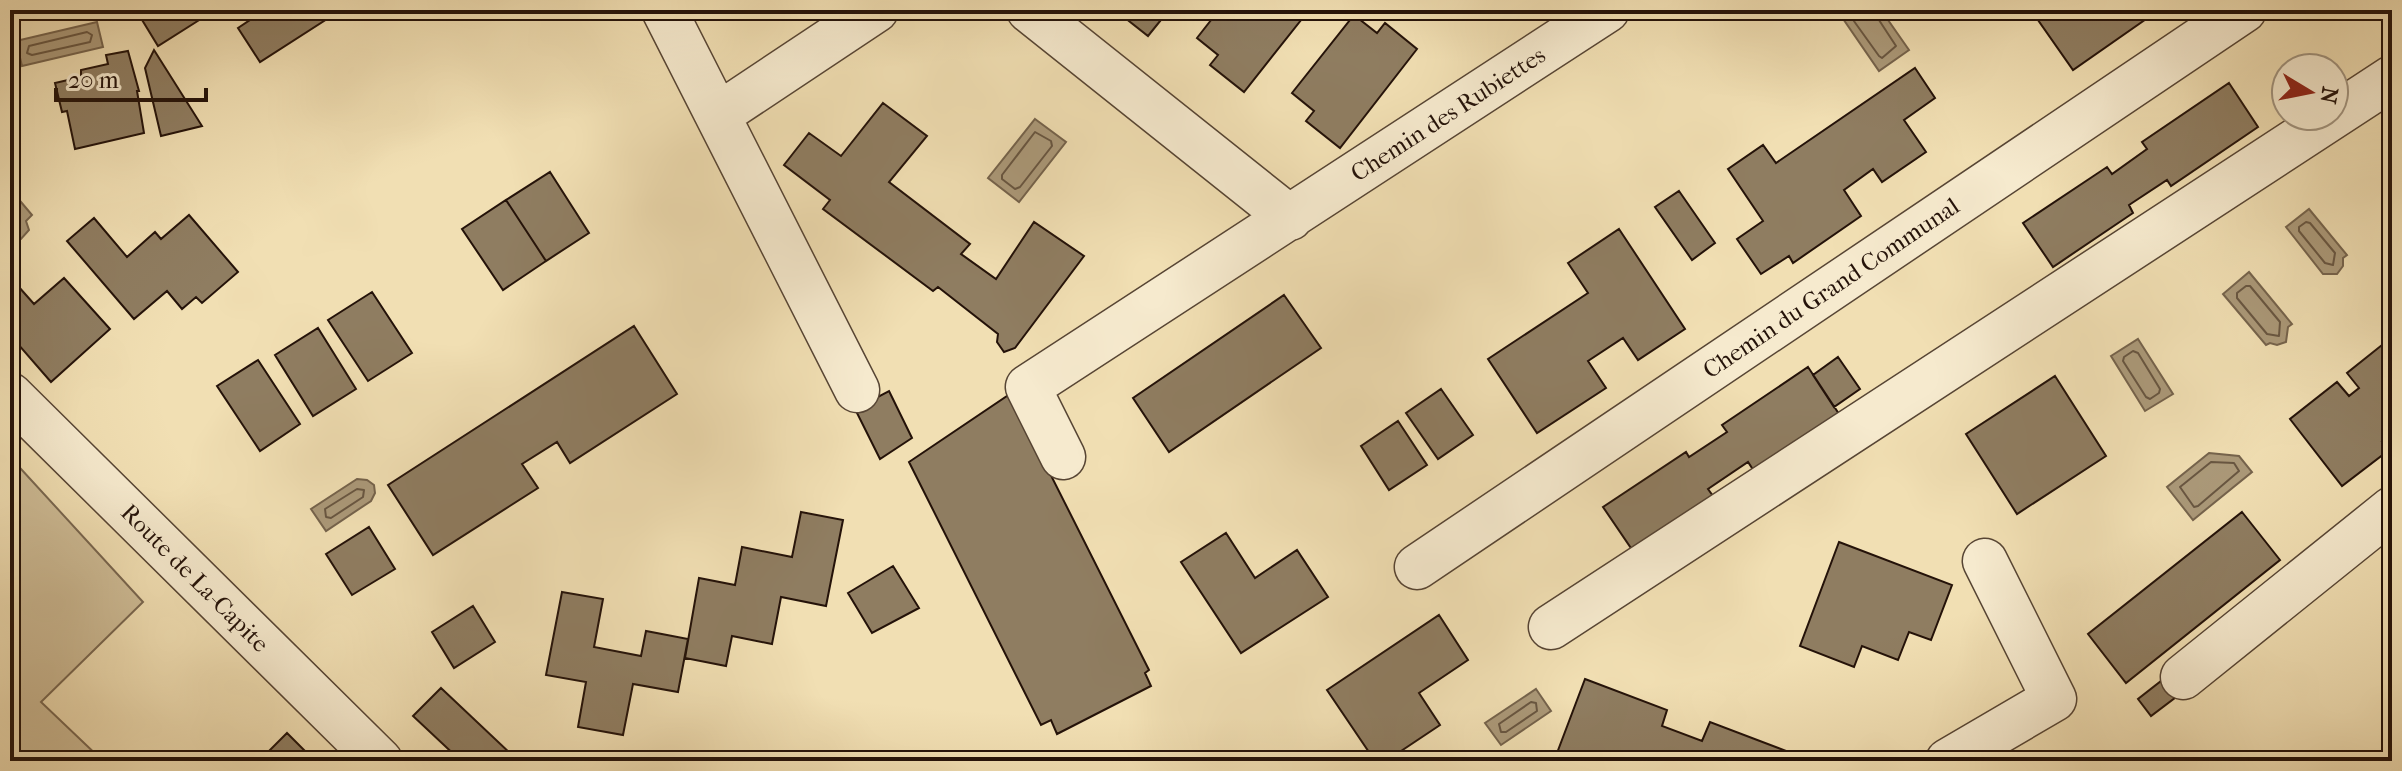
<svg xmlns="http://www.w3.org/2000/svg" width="2402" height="771" font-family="'IM FELL French Canon',serif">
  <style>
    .green { fill: #cebc96; stroke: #796750; stroke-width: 2 }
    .water { fill: #ab9979; stroke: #75634c; stroke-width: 2 }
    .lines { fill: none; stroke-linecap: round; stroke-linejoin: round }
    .shore { stroke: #685641; stroke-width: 2 }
    .building { fill: #8f7d61; stroke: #241209; stroke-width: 2 }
    .minor-casing { stroke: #574534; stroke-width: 47 }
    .minor { stroke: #f6eace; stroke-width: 44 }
    .labels { text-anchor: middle; stroke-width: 7; stroke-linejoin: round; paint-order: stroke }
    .street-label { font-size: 24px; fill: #241209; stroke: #f6eace }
  </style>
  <rect width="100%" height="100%" fill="#f1dfb3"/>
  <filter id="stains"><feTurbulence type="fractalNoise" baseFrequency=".0025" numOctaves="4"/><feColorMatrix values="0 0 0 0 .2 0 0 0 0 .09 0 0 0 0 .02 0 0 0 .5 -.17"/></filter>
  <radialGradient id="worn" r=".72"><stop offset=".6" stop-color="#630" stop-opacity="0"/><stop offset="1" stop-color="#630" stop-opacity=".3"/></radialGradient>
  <path class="green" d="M 10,457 L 143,602 L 41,702 L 103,761 L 10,761 Z"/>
  <path class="water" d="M 1837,10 L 1881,10 L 1909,50 L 1879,71 Z
    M 97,22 L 103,47 L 22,66 L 16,41 Z
    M 1035,119 L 1066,142 L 1019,202 L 988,178 Z
    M 10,189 L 32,215 L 26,221 L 29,230 L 21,239 L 10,237 Z
    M 2309,209 L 2347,255 L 2343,258 L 2343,266 L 2337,274 L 2323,274 L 2286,227 Z
    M 2249,272 L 2292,324 L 2288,327 L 2286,342 L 2277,345 L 2270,343 L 2266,345 L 2223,294 Z
    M 2138,339 L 2173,394 L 2145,411 L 2111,356 Z
    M 2209,453 L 2239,456 L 2252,472 L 2193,520 L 2167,487 Z
    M 357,479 L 367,480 L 374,485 L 375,493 L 371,501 L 326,531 L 311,509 Z
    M 1536,689 L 1551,711 L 1501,745 L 1485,723 Z"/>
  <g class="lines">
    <path class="shore" d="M 1846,10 L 1879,56 L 1882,58 L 1896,46 L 1877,17 L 1875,10
      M 87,32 L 92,35 L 90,42 L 32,55 L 27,53 L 29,46 Z
      M 1035,132 L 1051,141 L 1052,146 L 1020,187 L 1015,189 L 1002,179 L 1002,175 Z
      M 2306,222 L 2310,223 L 2335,253 L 2333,265 L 2325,263 L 2299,231 L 2299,227 Z
      M 2246,286 L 2250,286 L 2280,322 L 2279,336 L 2267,334 L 2237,298 L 2237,293 Z
      M 2133,351 L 2138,353 L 2160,389 L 2159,393 L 2150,399 L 2146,397 L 2123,361 L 2124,357 Z
      M 2211,462 L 2234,463 L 2239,471 L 2198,506 L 2194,507 L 2180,487 Z
      M 357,489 L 364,490 L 363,497 L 331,518 L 326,517 L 325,509 Z
      M 1531,702 L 1536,703 L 1537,711 L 1506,732 L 1501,732 L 1499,724 Z"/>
  </g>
  <path class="building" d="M 136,10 L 200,10 L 204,17 L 158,46 Z
    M 265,10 L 341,10 L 260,62 L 238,28 Z
    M 1115,10 L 1169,10 L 1148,36 Z
    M 1219,10 L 1309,10 L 1244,92 L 1210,65 L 1218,55 L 1197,38 Z
    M 2031,10 L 2159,10 L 2073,70 Z
    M 1354,15 L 1377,33 L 1385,23 L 1417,49 L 1340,148 L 1306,121 L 1314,111 L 1292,93 Z
    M 154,50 L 202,126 L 161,136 L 145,68 Z
    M 128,51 L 139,91 L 137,91 L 144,133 L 75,149 L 67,111 L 62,112 L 55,83 L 81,77 L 81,70 L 108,64 L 106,55 Z
    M 1915,68 L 1935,98 L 1904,120 L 1926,152 L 1882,182 L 1873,169 L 1844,190 L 1861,216 L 1793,263 L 1789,256 L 1761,274 L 1737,239 L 1763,221 L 1728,169 L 1763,145 L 1776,163 Z
    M 2229,83 L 2258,127 L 2171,186 L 2167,180 L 2129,205 L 2133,213 L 2053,267 L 2023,223 L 2107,167 L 2112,174 L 2147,149 L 2142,142 Z
    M 883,103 L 927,136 L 889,182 L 970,244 L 961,254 L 996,279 L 1034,222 L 1084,256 L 1015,348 L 1004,352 L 997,342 L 998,334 L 938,287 L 933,291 L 823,209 L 830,200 L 784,165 L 809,133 L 841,156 Z
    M 550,172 L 589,233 L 546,261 L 506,200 Z
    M 1679,191 L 1715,243 L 1692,260 L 1655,207 Z
    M 506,200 L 546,261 L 503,290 L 462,229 Z
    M 189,215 L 238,272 L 202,303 L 196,297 L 182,309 L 167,291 L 134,319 L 67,241 L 94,218 L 127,257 L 155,232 L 161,239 Z
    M 1619,229 L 1685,329 L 1638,360 L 1623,338 L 1588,361 L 1606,388 L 1537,433 L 1488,359 L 1588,293 L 1568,263 Z
    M 10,277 L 34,304 L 64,278 L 110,329 L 51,382 L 10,335 Z
    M 372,292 L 412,353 L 368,381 L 328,320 Z
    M 1284,295 L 1321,348 L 1169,452 L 1133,398 Z
    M 634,326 L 677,394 L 570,463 L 557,442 L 522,464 L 538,488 L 433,555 L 388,485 Z
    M 318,328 L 356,389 L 313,416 L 275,355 Z
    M 2392,337 L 2392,434 L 2382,442 L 2389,450 L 2342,486 L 2290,419 L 2337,382 L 2349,396 L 2359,388 L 2347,373 Z
    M 1838,357 L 1860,389 L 1834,407 L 1813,375 Z
    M 258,360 L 300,424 L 260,451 L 217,386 Z
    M 1808,367 L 1839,414 L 1754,471 L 1748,462 L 1708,489 L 1713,496 L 1633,551 L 1603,507 L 1686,452 L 1689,457 L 1727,432 L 1722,425 Z
    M 2055,376 L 2106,456 L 2017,514 L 1966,434 Z
    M 1441,389 L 1473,435 L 1438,459 L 1406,413 Z
    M 889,391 L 912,438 L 880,459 L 855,409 Z
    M 1010,394 L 1149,670 L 1145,673 L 1151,686 L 1057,734 L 1051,720 L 1041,725 L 909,462 Z
    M 1398,421 L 1427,465 L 1389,490 L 1361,446 Z
    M 801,512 L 843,520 L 826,606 L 781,597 L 772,644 L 732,636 L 726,666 L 685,658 L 699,578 L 735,585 L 742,547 L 792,557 Z
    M 2242,512 L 2280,560 L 2126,683 L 2088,634 Z
    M 369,527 L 395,569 L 352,595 L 326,554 Z
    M 1226,533 L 1255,578 L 1297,550 L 1328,597 L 1241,653 L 1181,562 Z
    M 1839,542 L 1952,585 L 1931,640 L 1909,632 L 1898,660 L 1862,646 L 1854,667 L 1800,646 Z
    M 893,566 L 919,608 L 872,633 L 848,593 Z
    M 562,592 L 603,599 L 594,647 L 641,656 L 646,631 L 688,639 L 678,692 L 633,684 L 623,735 L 578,727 L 586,682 L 546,675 Z
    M 473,606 L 495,642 L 454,668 L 432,632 Z
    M 1439,615 L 1468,660 L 1419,693 L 1440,725 L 1386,761 L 1375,761 L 1327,690 Z
    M 2170,674 L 2184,691 L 2151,716 L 2138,699 Z
    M 1585,679 L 1667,710 L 1662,726 L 1702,741 L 1710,722 L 1789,752 L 1786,761 L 1554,761 Z
    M 441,688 L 512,755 L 506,761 L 461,761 L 413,716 Z
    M 287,733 L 315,761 L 259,761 Z"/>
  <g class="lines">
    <defs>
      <path id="minor" d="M 664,10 L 857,390
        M 1029,10 L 1290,218
        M 718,115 L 876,10
        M 10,395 L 380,761
        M 1063,457 L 1028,387 L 1607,10
        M 1417,567 L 2244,10
        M 1551,627 L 2392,78
        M 2183,677 L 2392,509
        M 1948,761 L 2054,699 L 1985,561"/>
    </defs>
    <use href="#minor" class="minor-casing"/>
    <use href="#minor" class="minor"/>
  </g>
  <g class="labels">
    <g class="street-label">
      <text transform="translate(1448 114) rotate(-33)" y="8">Chemin des Rubiettes</text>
      <text transform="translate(1831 288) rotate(-34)" y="8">Chemin du Grand Communal</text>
      <text transform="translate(195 578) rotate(45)" y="8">Route de La-Capite</text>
    </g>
  </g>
  <rect width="2402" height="771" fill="none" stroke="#f1dfb3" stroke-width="40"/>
  <rect x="12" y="12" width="2378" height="747" fill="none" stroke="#241209" stroke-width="4"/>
  <rect x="20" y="20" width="2362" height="731" fill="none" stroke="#241209" stroke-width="2"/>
  <g transform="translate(2310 92) rotate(100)"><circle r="38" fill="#f6eace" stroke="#a2947f" stroke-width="2"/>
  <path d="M0-6L14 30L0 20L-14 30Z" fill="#8f2418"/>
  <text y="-12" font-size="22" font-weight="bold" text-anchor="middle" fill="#241209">N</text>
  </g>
  <path d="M56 88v12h150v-12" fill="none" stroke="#241209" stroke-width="4"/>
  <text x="68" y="88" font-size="24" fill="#241209" stroke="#f6eace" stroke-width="6" paint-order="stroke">20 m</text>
  <rect width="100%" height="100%" filter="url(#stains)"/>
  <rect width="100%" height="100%" fill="url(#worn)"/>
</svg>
